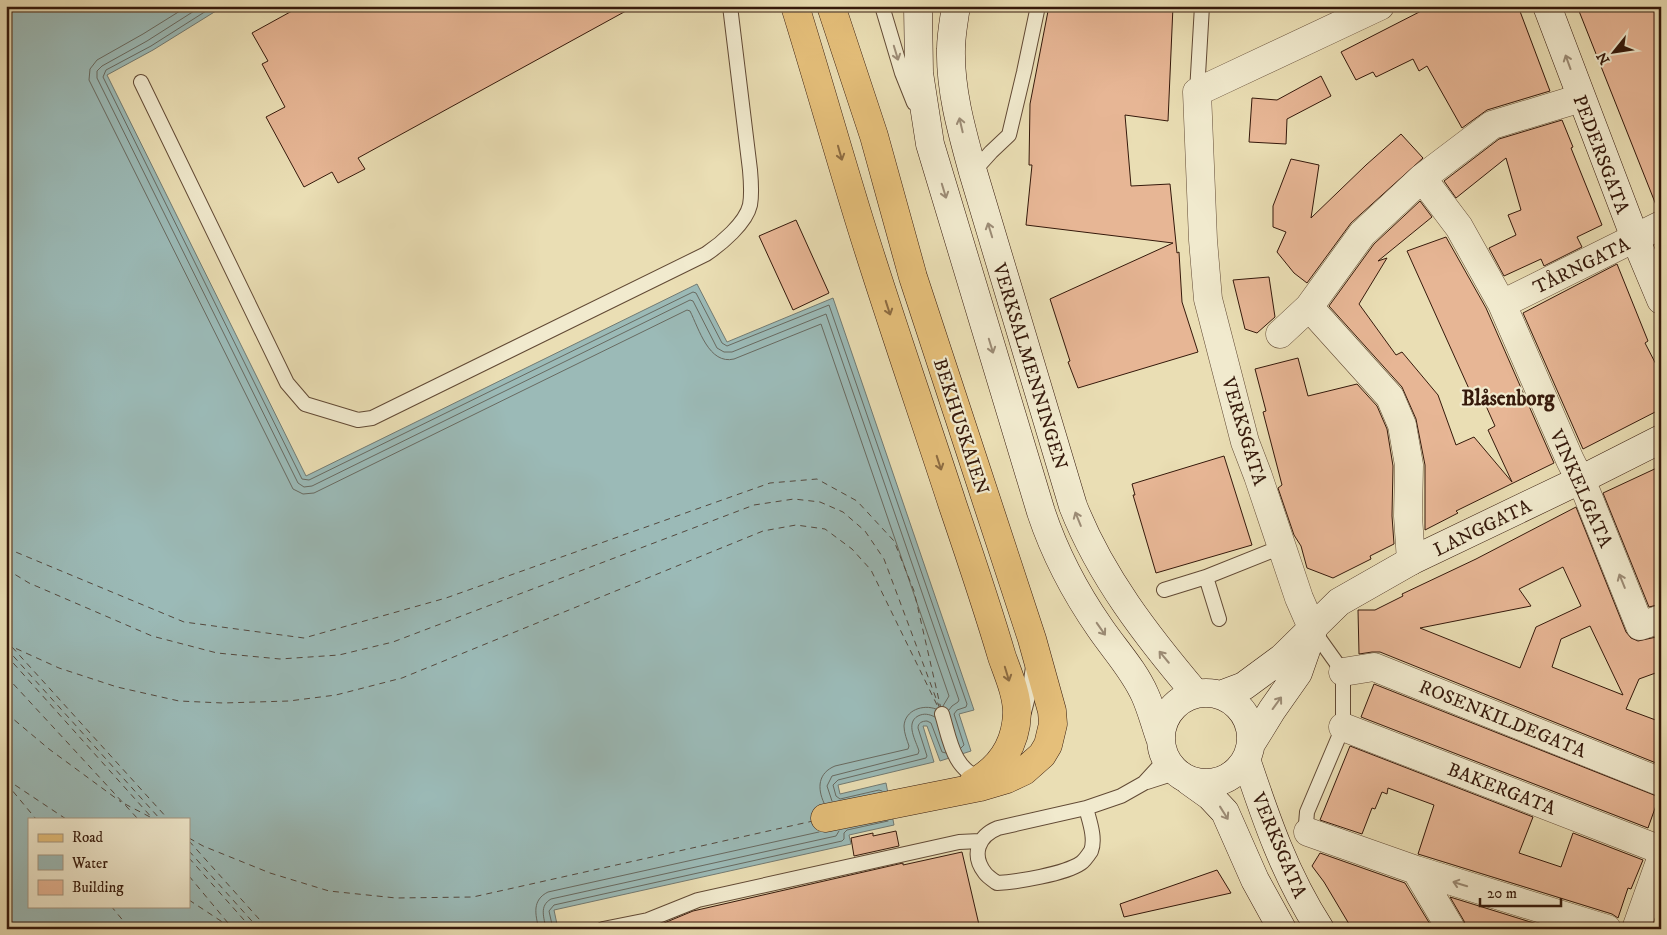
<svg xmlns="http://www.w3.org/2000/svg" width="1667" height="935" font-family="'IM FELL DW Pica',serif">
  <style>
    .water { fill: #9bbab7; stroke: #727a72; fill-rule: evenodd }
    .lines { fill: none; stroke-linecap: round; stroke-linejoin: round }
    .shore { stroke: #686a61; stroke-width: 1 }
    .ferry { stroke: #54493f; stroke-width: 1; stroke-dasharray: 6 5; stroke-linecap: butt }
    .building { fill: #e7b695; stroke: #35190b; fill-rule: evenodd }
    .lane-casing { stroke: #624a35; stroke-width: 16 }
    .street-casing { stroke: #624a35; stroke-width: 29 }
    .secondary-casing { stroke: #35190b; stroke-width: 29 }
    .primary-casing { stroke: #35190b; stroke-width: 29 }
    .lane { stroke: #f1eace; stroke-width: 14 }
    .street { stroke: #f1eace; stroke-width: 28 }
    .secondary { stroke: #f1eace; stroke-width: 28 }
    .primary { stroke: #e5bf7a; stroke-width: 28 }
    .oneway { stroke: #9c8c76 }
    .oneway2 { stroke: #8d6c42 }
    .labels { text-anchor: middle; stroke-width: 4.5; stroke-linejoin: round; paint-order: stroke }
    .street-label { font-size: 19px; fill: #35190b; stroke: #f1eace }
    .quarter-label { font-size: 21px; font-weight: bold; fill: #35190b; stroke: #f1eace }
  </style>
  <rect width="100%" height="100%" fill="#eadeb4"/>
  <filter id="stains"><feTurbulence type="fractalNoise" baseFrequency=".004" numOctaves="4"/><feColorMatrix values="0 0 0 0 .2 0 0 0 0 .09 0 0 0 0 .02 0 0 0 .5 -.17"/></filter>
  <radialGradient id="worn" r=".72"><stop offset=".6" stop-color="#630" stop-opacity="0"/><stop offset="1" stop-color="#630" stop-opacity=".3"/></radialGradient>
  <path class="water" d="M 6,6 L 224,6 L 153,50 L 107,75 L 306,476 L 697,284 L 727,342 L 833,298 L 974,710 L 959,714 L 971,751 L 940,761 L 927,726 L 923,726 L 934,762 L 838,785 L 840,794 L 886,783 L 894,825 L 849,835 L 851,844 L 554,910 L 558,929 L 6,929 ZM 29,819 L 189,819 L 189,906 L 29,906 Z"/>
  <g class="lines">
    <path class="shore" d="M 188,6 L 143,34 L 97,60 L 90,69 L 89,80 L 293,489 L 303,494 L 314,493 L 687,310 L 690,311 C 699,329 709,365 734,359 L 821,324 L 949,696 L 943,706
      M 202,6 L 147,41 L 102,66 L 97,71 L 97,78 L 298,483 L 304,487 L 312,486 L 690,300 L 693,301 L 717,348 L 724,352 L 732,352 L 826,314 L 959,700 L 958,702 L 952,706 L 949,710
      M 214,6 L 151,46 L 106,70 L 103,77 L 302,479 L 309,480 L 693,292 L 696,293 L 722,343 L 727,346 L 829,305 L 967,704 L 966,707 L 957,710 L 954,714 L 964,745 L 961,748
      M 882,791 L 879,790 L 840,799 L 836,796 L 833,785 L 838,780 L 926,758 L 927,756 L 918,728 C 918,723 922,721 927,721 L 931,723 L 942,752 L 946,753
      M 832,801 L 827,786 L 832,776 L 918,754 L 919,751 C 916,741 905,723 918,716 C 924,713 929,714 935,717
      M 824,803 C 817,788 818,773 835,766 L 908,749 L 909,746 C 907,740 904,733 904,726 C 905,710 923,704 936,709
      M 539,929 C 535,914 532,900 548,892 L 819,832
      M 546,929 C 544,917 539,906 551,899 L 836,836 L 839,831
      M 553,929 L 549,911 L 554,905 L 842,841 L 844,839 L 844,833 L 847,830 L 888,821"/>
    <path class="ferry" d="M 6,548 L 184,622 L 304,638 L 446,598 L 770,483 L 817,479 L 857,501 L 894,541 L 914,591 L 941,709
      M 6,569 L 29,583 L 152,636 L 217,653 L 280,659 L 339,655 L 393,642 L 754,505 L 794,499 L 820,502 L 843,512 L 865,531 L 884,559 L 940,709
      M 6,644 L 59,668 L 117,687 L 179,701 L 223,703 L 289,701 L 336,695 L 402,678 L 763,531 L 796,525 L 825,529 L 852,549 L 871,570 L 938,707
      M 12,647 L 168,819
      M 6,648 L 160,819
      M 6,655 L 153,819
      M 6,676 L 138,819
      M 6,713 L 49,749 L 121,802
      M 6,779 L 66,819
      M 6,783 L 36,819
      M 125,804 L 152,818
      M 189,838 L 203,846 L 270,873 L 329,891 L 396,898 L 473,897 L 813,821
      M 189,841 L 268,929
      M 189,851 L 259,929
      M 189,858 L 252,929
      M 189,876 L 233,929
      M 189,900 L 230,927
      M 111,906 L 130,929"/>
  </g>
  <path class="building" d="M 301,6 L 635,6 L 358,158 L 365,169 L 338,183 L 332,172 L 304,187 L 266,117 L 285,107 L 262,64 L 268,61 L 252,33 Z
    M 1049,6 L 1173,6 L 1168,121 L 1125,115 L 1131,186 L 1170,184 L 1177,253 L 1179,252 L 1182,302 L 1198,352 L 1078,388 L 1068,362 L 1070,361 L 1050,299 L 1173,243 L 1026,225 L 1032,165 L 1029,165 L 1030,104 Z
    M 1431,6 L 1518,6 L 1550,91 L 1487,110 L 1462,128 L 1427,66 L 1419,71 L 1413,59 L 1376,77 L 1373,72 L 1356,80 L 1341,52 Z
    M 1577,6 L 1661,6 L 1661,210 L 1658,210 Z
    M 1321,76 L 1331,96 L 1287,119 L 1286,144 L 1249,142 L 1252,98 L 1277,100 Z
    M 1562,120 L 1573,147 L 1571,148 L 1581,173 L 1602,225 L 1577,237 L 1582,247 L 1544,266 L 1541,259 L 1504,276 L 1489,248 L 1516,235 L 1508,215 L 1521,210 L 1506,158 L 1456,198 L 1444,181 L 1499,139 Z
    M 1401,134 L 1423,158 L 1351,223 L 1307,283 L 1294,273 L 1277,252 L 1286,232 L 1273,227 L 1273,206 L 1291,159 L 1319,165 L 1311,218 L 1366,165 Z
    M 1420,201 L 1432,217 L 1378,261 L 1387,258 L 1359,304 L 1396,355 L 1402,352 L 1438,395 L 1456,445 L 1474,437 L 1512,482 L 1488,430 L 1495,426 L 1478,388 L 1470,391 L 1407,251 L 1446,237 L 1486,308 L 1554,463 L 1456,511 L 1458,513 L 1425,530 L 1425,465 L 1416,419 L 1402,387 L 1329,306 L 1374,244 Z
    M 796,220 L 829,293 L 793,310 L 759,236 Z
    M 1617,264 L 1648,341 L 1645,343 L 1661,374 L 1661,409 L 1583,449 L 1523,313 Z
    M 1269,277 L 1275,317 L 1257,333 L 1245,329 L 1233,280 Z
    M 1298,358 L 1308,396 L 1357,384 L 1377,406 L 1387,429 L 1393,466 L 1392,516 L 1394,544 L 1370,556 L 1371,559 L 1333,578 L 1307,568 L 1301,546 L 1294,535 L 1278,488 L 1282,485 L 1263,412 L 1266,411 L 1255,369 Z
    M 1224,456 L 1252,545 L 1156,573 L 1133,495 L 1135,495 L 1132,484 Z
    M 1661,466 L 1661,604 L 1649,607 L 1603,493 Z
    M 1576,507 L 1626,632 L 1631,638 L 1638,641 L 1661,636 L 1661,671 L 1639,679 L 1626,709 L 1661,722 L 1661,765 L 1380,652 L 1372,652 L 1359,654 L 1358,610 L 1375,610 L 1403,596 L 1402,594 L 1476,559 ZM 1563,567 L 1581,606 L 1536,627 L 1520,668 L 1420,628 L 1531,606 L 1519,589 ZM 1590,626 L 1623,695 L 1552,667 L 1561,639 Z
    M 1374,684 L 1659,797 L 1648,828 L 1361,717 Z
    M 1350,746 L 1533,817 L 1519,853 L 1561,867 L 1573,833 L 1643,860 L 1631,889 L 1628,888 L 1618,918 L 1612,914 L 1418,854 L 1434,805 L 1388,788 L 1387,794 L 1382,792 L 1375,809 L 1372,808 L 1362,834 L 1320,820 Z
    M 896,831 L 899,846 L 854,856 L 851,838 L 873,833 L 873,836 Z
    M 962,852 L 980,929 L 658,929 L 657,926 L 693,911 L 903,863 L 903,865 Z
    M 1320,853 L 1405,883 L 1433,929 L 1352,929 L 1324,882 L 1312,866 Z
    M 1217,870 L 1231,893 L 1124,917 L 1120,904 Z
    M 1450,897 L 1553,929 L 1467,929 L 1464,921 Z"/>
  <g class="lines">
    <defs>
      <path id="lane" d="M 882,6 L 902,73 L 914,103
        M 141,82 L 287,383 L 305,404 L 358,420 L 372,418 L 706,254 C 721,244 746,223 750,205 C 752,194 751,181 750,170 L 730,6
        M 1197,92 L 1202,6
        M 973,172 L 991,152 L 1009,135 L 1024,72 L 1038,6
        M 1206,577 L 1219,619
        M 1164,590 L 1206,577 L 1281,547
        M 1024,712 L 1029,693 L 1033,667
        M 942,714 C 950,740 953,771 983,779
        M 1147,782 L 1175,773
        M 1086,808 C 1089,820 1096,838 1091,851 C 1089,854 1084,861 1081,863 C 1065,874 1017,882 997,883 C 993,880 988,877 985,873 C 971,855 978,836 998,828 Z
        M 1086,808 L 1121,796 L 1144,783 L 1165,760
        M 1308,832 L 1306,824 L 1307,812 L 1343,727 L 1343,672 L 1313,630
        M 603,929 L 648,920 L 698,900 L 959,842 L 980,841"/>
      <path id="street" d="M 1422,178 L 1459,227 L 1502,304 L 1570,460 L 1587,494 L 1640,626 L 1661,619
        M 1502,304 L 1661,225
        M 1309,307 L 1390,397 L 1402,425 L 1409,465 L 1408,516 L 1411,561
        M 1280,334 L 1309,307 L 1362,234 L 1422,178 L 1492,125 L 1581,98
        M 1313,630 L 1299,598 L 1258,476 L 1245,442 L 1208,299 L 1203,240 L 1197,92 L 1380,6
        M 1343,672 L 1374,667 L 1661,782
        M 1343,727 L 1661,850
        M 1308,832 L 1416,870 L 1607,929
        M 1416,870 L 1451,929
        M 1636,929 L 1661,859"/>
      <path id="secondary" d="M 918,6 L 919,73 L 930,144 L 1041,512 C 1055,554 1075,592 1100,628 C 1115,650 1134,670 1145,695 C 1151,708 1155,724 1160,738
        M 956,6 C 954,20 951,35 951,49 C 950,91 962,132 973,172 L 1073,506 C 1101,577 1147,636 1196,694
        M 1547,6 L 1635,238 L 1661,300
        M1161 738a45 45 0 1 1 90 0a45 45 0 1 1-90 0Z
        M 1220,695 L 1244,686 L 1282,658 L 1339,602 L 1411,561 L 1580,480 L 1661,439
        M 1251,744 L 1272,710 L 1298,673 L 1312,633
        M 1246,759 C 1266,819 1285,875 1320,929
        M 1189,781 L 1210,796 L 1225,812 L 1255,880 L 1282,929"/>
      <path id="primary" d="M 795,6 C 818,80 839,155 862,229 C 891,322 923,414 953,506 C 970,556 987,606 1002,657 C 1008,674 1017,694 1017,713 C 1016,744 1001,768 973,783
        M 825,818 L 980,787 L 1007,779 L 1024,771 L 1042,755 L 1048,745 L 1053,724 L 1052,711 L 1032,639 L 913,277 L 874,136 L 831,6"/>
    </defs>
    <use href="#lane" class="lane-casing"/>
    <use href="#street" class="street-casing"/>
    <use href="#secondary" class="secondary-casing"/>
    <use href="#primary" class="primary-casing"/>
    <use href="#lane" class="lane"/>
    <use href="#street" class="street"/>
    <use href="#secondary" class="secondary"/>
    <use href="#primary" class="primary"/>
  </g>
  <defs><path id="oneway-shaft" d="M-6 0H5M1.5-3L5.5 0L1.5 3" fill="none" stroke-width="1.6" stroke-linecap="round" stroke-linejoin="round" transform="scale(1.25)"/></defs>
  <g class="oneway">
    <use href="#oneway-shaft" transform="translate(896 53) rotate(73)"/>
    <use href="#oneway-shaft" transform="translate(1568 62) rotate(-110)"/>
    <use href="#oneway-shaft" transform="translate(961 125) rotate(-103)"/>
    <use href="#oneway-shaft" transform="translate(944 191) rotate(73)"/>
    <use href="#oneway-shaft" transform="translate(990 230) rotate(-107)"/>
    <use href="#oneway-shaft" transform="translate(991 346) rotate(73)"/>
    <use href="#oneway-shaft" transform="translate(1078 519) rotate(-112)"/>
    <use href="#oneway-shaft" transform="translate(1622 581) rotate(-112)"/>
    <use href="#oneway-shaft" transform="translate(1101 629) rotate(55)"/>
    <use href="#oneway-shaft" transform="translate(1164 657) rotate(-130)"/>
    <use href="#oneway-shaft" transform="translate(1277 703) rotate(-54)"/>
    <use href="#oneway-shaft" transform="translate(1224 813) rotate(58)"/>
    <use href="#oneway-shaft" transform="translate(1460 884) rotate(-163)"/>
  </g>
  <g class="oneway2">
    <use href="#oneway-shaft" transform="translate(840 153) rotate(74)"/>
    <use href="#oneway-shaft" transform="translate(888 308) rotate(72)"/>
    <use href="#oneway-shaft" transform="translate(939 463) rotate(72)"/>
    <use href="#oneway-shaft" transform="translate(1007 674) rotate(73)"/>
  </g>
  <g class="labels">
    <g class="street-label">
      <text transform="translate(1602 154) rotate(69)" y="7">PEDERSGATA</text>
      <text transform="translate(1581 265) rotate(-26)" y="7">TÅRNGATA</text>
      <text transform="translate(1031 366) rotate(73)" y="7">VERKSALMENNINGEN</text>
      <text transform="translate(962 426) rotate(72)" y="7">BEKHUSKAIEN</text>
      <text transform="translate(1245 431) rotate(73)" y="7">VERKSGATA</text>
      <text transform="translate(1582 488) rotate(66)" y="7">VINKELGATA</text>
      <text transform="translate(1482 527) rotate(-26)" y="7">LANGGATA</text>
      <text transform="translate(1503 718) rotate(22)" y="7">ROSENKILDEGATA</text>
      <text transform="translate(1502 788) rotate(21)" y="7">BAKERGATA</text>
      <text transform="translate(1280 845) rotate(67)" y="7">VERKSGATA</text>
    </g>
    <g class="quarter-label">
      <text x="1508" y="405">Blåsenborg</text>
    </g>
  </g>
  <rect width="1667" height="935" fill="none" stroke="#eadeb4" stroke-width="25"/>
  <rect x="8" y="8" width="1652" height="920" fill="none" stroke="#35190b" stroke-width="2.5"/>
  <rect x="12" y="12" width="1642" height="910" fill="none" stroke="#35190b"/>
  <rect x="28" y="818" width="162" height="90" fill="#f1eace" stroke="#a69680"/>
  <rect x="38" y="834" width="25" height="8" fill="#e5bf7a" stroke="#a69680"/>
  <text x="72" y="842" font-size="15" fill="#35190b">Road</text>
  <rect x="38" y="855" width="25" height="15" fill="#9bbab7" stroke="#a69680"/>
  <text x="72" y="868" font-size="15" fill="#35190b">Water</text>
  <rect x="38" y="880" width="25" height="15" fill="#e7b695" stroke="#a69680"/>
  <text x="72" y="892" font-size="15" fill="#35190b">Building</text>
  <g transform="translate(1614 52) rotate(240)" stroke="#f1eace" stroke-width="4" paint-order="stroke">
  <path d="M0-4L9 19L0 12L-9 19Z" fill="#35190b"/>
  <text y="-8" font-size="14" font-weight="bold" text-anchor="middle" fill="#35190b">N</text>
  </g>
  <path d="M1480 898v8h81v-8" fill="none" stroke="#35190b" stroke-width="2.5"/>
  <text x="1487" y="898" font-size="15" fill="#35190b" stroke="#f1eace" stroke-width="4" paint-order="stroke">20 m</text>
  <rect width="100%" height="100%" filter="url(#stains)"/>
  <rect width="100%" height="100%" fill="url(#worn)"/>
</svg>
